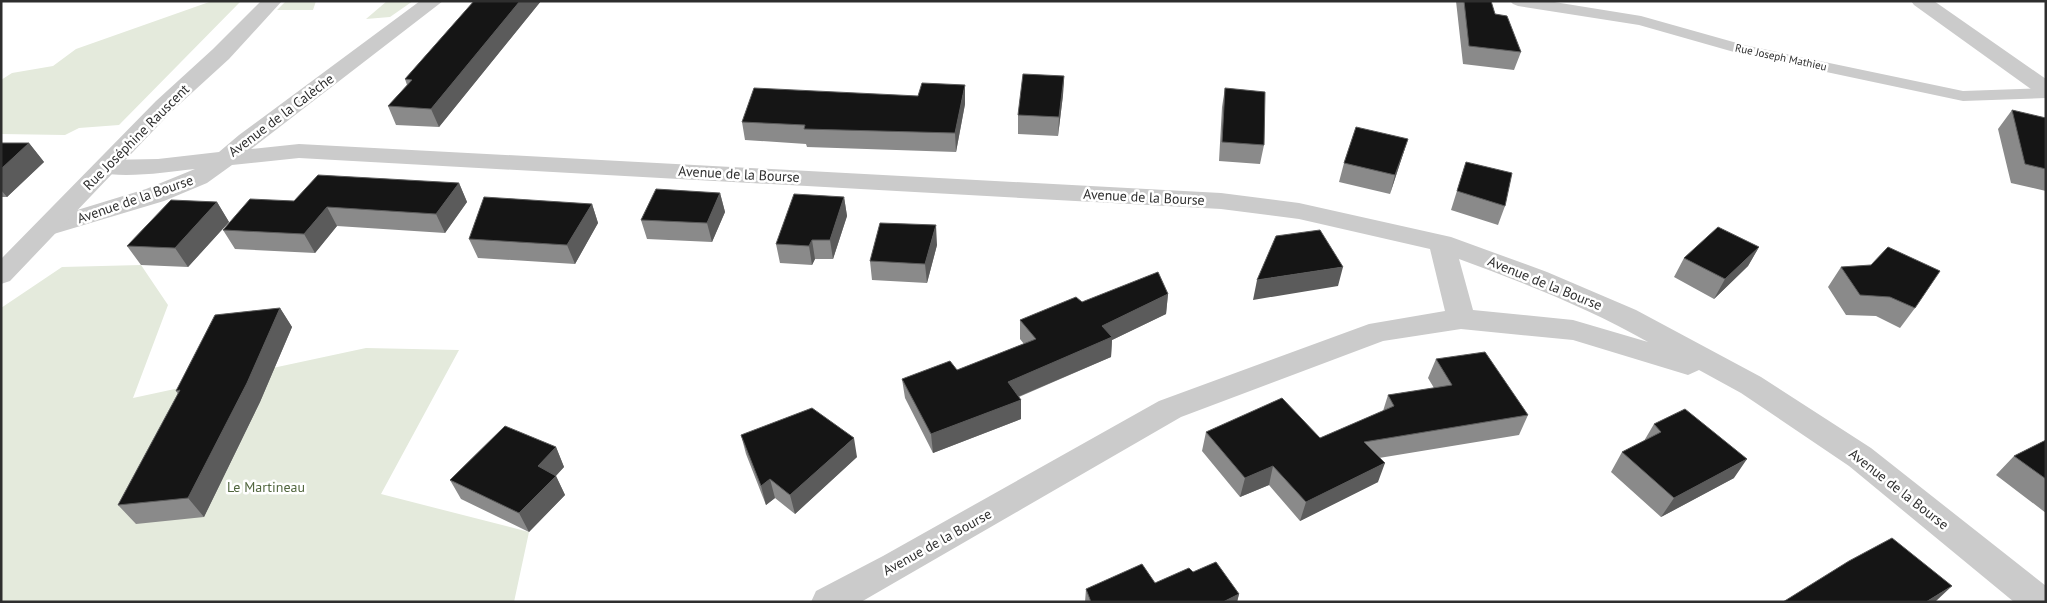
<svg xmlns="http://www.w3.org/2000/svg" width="2047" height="603" font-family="'PT Sans',sans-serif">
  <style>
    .green { fill: #e4eadc }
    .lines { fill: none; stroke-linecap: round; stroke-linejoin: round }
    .service { fill: #cbcbcb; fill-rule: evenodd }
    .minor { fill: #cbcbcb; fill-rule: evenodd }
    .tertiary { fill: #cbcbcb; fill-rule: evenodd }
    .wall { fill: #8a8a8a }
    .shaded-wall { fill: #5b5b5b }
    .building { fill: #151515; stroke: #5b5b5b }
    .labels { text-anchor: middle; stroke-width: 5; stroke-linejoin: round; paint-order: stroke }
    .far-street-label { font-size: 11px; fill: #2e2e2e; stroke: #fff }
    .street-label { font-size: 14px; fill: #2e2e2e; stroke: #fff }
    .park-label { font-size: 14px; fill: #51663e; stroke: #fff }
  </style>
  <rect width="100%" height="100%" fill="#fff"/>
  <path class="green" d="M 212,1 L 241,1 L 119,125 L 79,128 L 65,135 L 1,134 L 1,80 L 12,73 L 53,66 L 76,49 Z
    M 286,1 L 316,1 L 313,10 L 277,10 Z
    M 387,1 L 413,1 L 390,17 L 366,19 Z
    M 141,265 L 168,305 L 133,398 L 366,348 L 459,350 L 381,494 L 529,532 L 514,602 L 1,602 L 1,308 L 62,267 Z"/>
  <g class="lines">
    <path class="service" d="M 1510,1 L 1548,1 L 1641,16 L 1744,45 L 1963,91 L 2046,88 L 2046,98 L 1963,101 L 1741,54 L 1639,25 L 1518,6 L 1513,4 Z"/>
    <path class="minor" d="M 420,1 L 443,1 L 251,149 L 299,144 L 1221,193 L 1299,203 L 1451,237 L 1547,272 L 1636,310 L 1761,377 L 1871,448 L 2046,586 L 2046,602 L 2014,602 L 1849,466 L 1741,393 L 1699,370 L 1688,375 L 1573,340 L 1461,329 L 1383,341 L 1181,417 L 861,602 L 811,602 L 816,591 L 883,556 L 1159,401 L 1369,324 L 1445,311 L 1430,249 L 1299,219 L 1221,209 L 299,158 L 232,165 L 207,183 L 164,201 L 47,236 L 38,234 L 34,228 L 38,222 L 146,189 L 195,169 C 167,172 124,179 97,172 L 94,167 L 97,162 L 106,160 L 158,159 L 219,152 L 239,135 ZM 1459,259 C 1524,283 1588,308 1648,342 L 1573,320 L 1473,310 Z
      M 1911,1 L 1934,1 L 2046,79 L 2046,96 L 2038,94 L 1914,5 Z"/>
    <path class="tertiary" d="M 261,1 L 282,1 L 229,59 L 172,111 L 10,281 L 1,284 L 1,259 L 156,101 L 213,49 Z"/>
  </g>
  <path class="wall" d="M 474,1 L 541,1 L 439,127 L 396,125 L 388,106 L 407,85 L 405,79 Z
    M 1456,1 L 1491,1 L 1495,14 L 1521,52 L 1514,70 L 1463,64 Z
    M 1064,76 L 1063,95 L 1058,136 L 1018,134 L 1018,115 Z
    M 1225,88 L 1264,145 L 1260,164 L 1219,161 L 1222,107 Z
    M 965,104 L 956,152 L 807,147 L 806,144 L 745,140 L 742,122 Z
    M 2012,110 L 2046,118 L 2046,191 L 2011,183 L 1998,129 Z
    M 1408,139 L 1390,194 L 1339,182 L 1344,163 Z
    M 1,143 L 29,143 L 44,162 L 7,197 L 1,197 Z
    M 1466,162 L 1505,206 L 1498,225 L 1451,210 Z
    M 459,183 L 467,202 L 445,233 L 337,226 L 315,253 L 235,249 L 223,230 L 294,201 Z
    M 720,193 L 725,212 L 712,242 L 647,239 L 641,220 Z
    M 844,197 L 847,216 L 833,259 L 815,259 L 812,265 L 780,263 L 776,244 Z
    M 217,202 L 229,222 L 188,267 L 141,265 L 127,246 Z
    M 592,204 L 598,223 L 575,264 L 478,258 L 469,239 Z
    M 937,245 L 927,283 L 872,280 L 870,261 Z
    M 1759,247 L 1748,266 L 1714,299 L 1674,277 L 1684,258 Z
    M 1841,267 L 1915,308 L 1900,328 L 1876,316 L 1846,315 L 1828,287 Z
    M 1168,294 L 1166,314 L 1112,340 L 1111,357 L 1019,397 L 1021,400 L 1021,419 L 933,453 L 905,398 L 902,379 L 957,370 L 1024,344 L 1020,339 L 1020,320 L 1082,302 Z
    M 280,308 L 292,327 L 260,402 L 204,517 L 136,524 L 118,505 L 178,394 L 176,391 Z
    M 1436,359 L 1528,415 L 1519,435 L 1379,458 L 1378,482 L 1300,521 L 1269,485 L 1240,497 L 1202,451 L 1206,432 L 1320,438 L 1383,411 L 1388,395 L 1434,388 L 1428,378 Z
    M 1654,424 L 1734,478 L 1661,517 L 1611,472 L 1622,452 L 1644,441 Z
    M 741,435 L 857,457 L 795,514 L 775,498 L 766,505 L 746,454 Z
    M 2046,440 L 2046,513 L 1996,475 L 2014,456 Z
    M 556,447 L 564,467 L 556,476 L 565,495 L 529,532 L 461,499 L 450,480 Z
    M 1193,572 L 1239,594 L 1237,602 L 1085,602 L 1086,589 L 1155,583 Z"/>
  <path class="shaded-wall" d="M 520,1 L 541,1 L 439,127 L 431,109 Z
    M 1064,76 L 1063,95 L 1058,136 L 1059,117 Z
    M 965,85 L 965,104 L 956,152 L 955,133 Z
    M 1408,139 L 1402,157 L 1390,194 L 1395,175 Z
    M 29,143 L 44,162 L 7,197 L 1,190 L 1,169 Z
    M 459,183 L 467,202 L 445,233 L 436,214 Z
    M 720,193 L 725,212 L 712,242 L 707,223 Z
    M 844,197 L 847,216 L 833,259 L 830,240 Z
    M 217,202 L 229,222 L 188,267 L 175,248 Z
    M 592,204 L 598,223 L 575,264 L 567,245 Z
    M 327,207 L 337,226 L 315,253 L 304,234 Z
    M 936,225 L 937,245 L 927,283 L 925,264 Z
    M 812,240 L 815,259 L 812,265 L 809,246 Z
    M 1759,247 L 1748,266 L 1714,299 L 1725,279 Z
    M 1343,267 L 1338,286 L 1253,300 L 1257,280 Z
    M 1168,294 L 1166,314 L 1112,340 L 1111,357 L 1008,401 L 1008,382 L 1102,326 Z
    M 280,308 L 292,327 L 260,402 L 204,517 L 188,498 Z
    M 1021,400 L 1021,419 L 933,453 L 931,434 Z
    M 854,438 L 857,457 L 795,514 L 790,495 Z
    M 556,447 L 564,467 L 547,485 L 538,466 Z
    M 1747,459 L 1734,478 L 1661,517 L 1674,498 Z
    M 1385,463 L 1378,482 L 1300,521 L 1306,502 Z
    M 1273,466 L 1269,485 L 1240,497 L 1245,478 Z
    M 556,476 L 565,495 L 529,532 L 519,513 Z
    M 770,479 L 775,498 L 766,505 L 761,486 Z
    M 1952,586 L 1935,602 L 1926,602 Z
    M 1239,594 L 1237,602 L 1223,602 Z"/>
  <path class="building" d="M 474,1 L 520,1 L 431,109 L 388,106 L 412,80 L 405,79 Z
    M 1464,1 L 1491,1 L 1495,14 L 1507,16 L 1521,52 L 1469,46 Z
    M 1023,74 L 1064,76 L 1059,117 L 1018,115 Z
    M 922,83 L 965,85 L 955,133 L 804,129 L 805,125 L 742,122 L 754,88 L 918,96 Z
    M 1225,88 L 1265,92 L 1264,145 L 1222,142 Z
    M 2012,110 L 2046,118 L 2046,169 L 2025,164 Z
    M 1356,127 L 1408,139 L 1395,175 L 1344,163 Z
    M 1,143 L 29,143 L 1,169 Z
    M 1466,162 L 1512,173 L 1505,206 L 1457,191 Z
    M 318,175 L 459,183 L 436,214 L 327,207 L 304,234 L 223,230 L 250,199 L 294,201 Z
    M 656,189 L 720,193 L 707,223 L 641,220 Z
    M 794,194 L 844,197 L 830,240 L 812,240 L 809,246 L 776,244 Z
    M 484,197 L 592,204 L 567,245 L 469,239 Z
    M 171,200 L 217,202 L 175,248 L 127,246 Z
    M 880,223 L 936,225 L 925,264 L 870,261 Z
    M 1718,227 L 1759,247 L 1725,279 L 1684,258 Z
    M 1320,230 L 1343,267 L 1257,280 L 1276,236 Z
    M 1888,247 L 1940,271 L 1915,308 L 1890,297 L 1860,295 L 1841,267 L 1871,265 Z
    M 1158,272 L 1168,294 L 1102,326 L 1112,337 L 1008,382 L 1021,400 L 931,434 L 902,379 L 950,361 L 957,370 L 1036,339 L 1020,320 L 1076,297 L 1082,302 Z
    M 280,308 L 247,383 L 188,498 L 118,505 L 180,390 L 176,391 L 215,315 Z
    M 1485,352 L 1528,415 L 1364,442 L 1385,463 L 1306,502 L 1273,466 L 1245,478 L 1206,432 L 1282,398 L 1320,438 L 1394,406 L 1388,395 L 1452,385 L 1436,359 Z
    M 812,408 L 854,438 L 790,495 L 770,479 L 761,486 L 741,435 Z
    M 1685,409 L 1747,459 L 1674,498 L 1622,452 L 1661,432 L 1654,424 Z
    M 505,426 L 556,447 L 538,466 L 556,476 L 519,513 L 450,480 Z
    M 2046,440 L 2046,479 L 2014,456 Z
    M 1892,538 L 1952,586 L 1926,602 L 1783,602 L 1849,561 Z
    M 1216,562 L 1239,594 L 1223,602 L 1091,602 L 1086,589 L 1142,564 L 1155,583 L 1189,568 L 1193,572 Z"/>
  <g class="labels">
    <g class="far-street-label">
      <text transform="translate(1781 57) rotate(12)" y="4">Rue Joseph Mathieu</text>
    </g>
    <g class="street-label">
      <text transform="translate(281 115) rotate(-37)" y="5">Avenue de la Calèche</text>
      <text transform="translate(136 137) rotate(-45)" y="5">Rue Joséphine Rauscent</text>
      <text transform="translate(739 174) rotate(3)" y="5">Avenue de la Bourse</text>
      <text transform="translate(1144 197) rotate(3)" y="5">Avenue de la Bourse</text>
      <text transform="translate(135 199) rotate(-19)" y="5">Avenue de la Bourse</text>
      <text transform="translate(1545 283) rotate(22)" y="5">Avenue de la Bourse</text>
      <text transform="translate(1899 489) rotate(38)" y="5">Avenue de la Bourse</text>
      <text transform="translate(937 542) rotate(-29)" y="5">Avenue de la Bourse</text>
    </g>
    <g class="park-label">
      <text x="266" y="492">Le Martineau</text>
    </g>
  </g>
  <rect width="2047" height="603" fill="none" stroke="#2e2e2e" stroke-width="5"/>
</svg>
